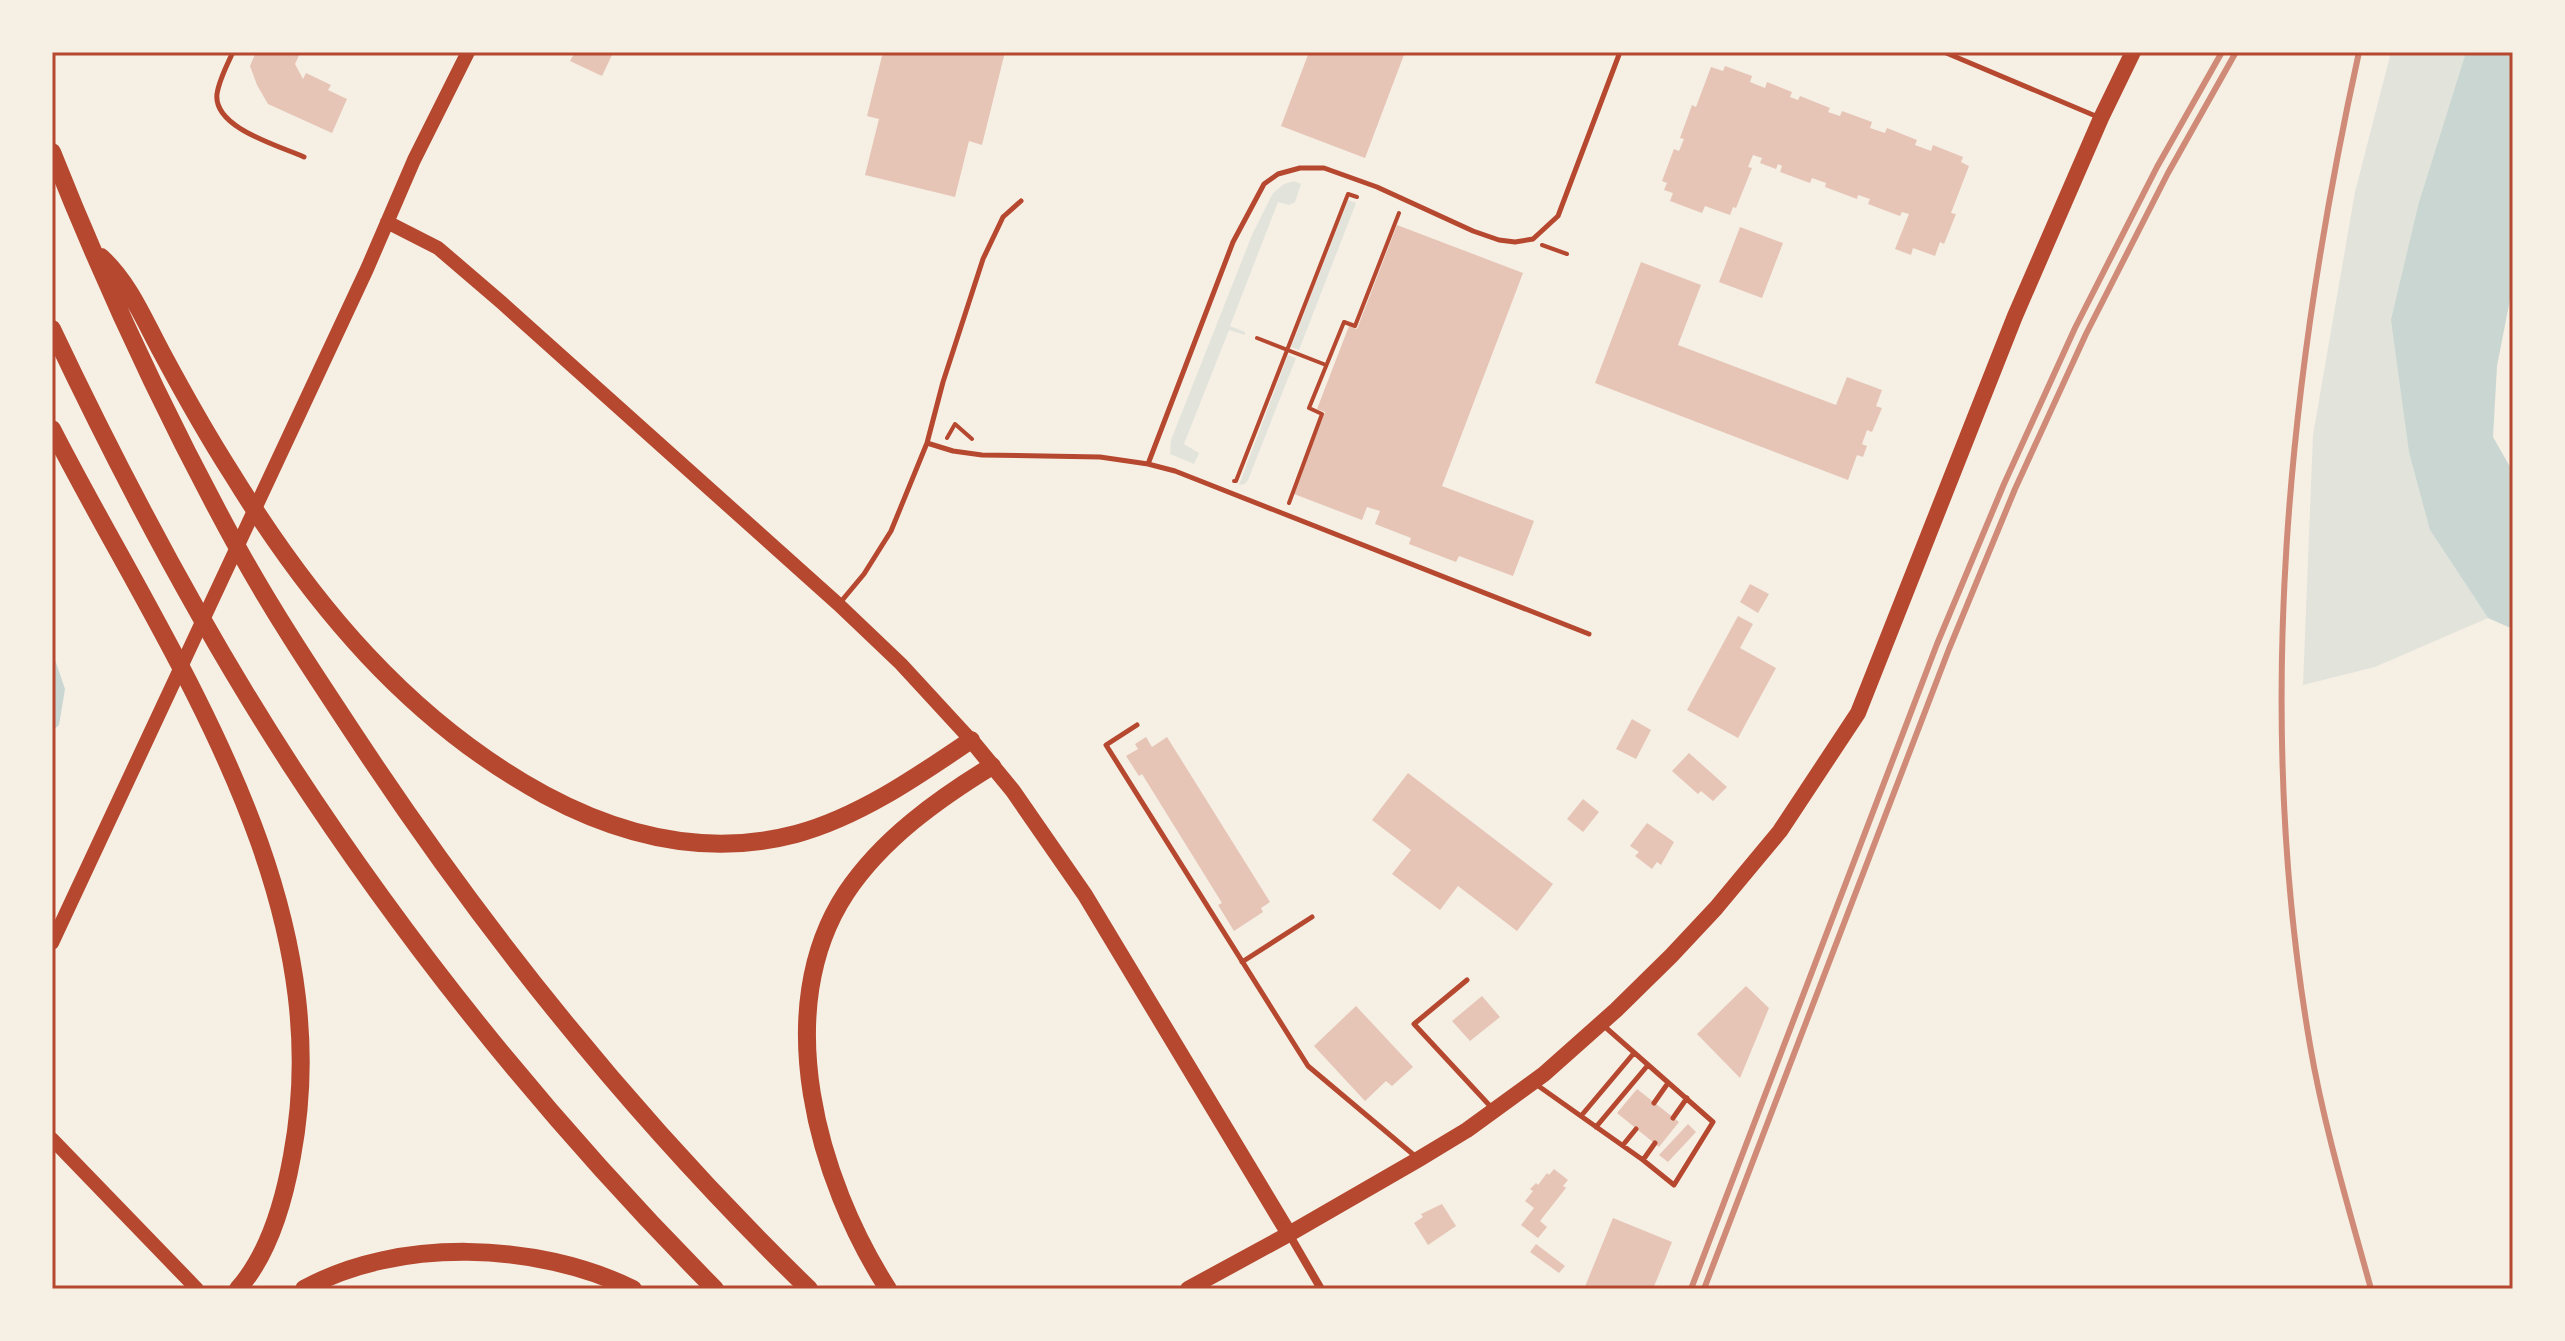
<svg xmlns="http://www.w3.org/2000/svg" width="2565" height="1341" font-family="Lato,sans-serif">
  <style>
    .green { fill: #e2e4dc }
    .water { fill: #c9d6d2 }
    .building { fill: #e6c5b7 }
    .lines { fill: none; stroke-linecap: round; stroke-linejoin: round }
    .path { stroke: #b5482f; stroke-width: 4 }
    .service { stroke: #b5482f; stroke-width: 5 }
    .minor { stroke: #b5482f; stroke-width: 8 }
    .secondary { stroke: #b5482f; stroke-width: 14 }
    .primary { stroke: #b5482f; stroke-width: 16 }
    .motorway { stroke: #b5482f; stroke-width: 18 }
    .rail { stroke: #cf8b77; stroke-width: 6 }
    .neatline { fill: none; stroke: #b5482f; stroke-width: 3 }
  </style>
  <rect width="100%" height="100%" fill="#f6efe4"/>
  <path class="green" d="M 2391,52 L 2466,52 L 2419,202 L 2430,530 L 2488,618 L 2375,667 L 2303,685 L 2313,435 L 2355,192 Z
    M 1294,181 L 1301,184 L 1295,202 L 1289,205 L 1278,202 L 1230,326 L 1245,332 L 1245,335 L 1229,330 L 1184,444 L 1199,453 L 1194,464 L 1170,454 L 1171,440 L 1252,235 L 1273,193 L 1284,184 Z
    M 1348,200 L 1356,203 L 1299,350 L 1291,347 Z
    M 1288,355 L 1296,358 L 1248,480 L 1245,484 L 1239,485 Z"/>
  <path class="water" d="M 2466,52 L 2513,52 L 2513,284 L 2497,366 L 2493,437 L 2513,472 L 2513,629 L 2488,618 L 2430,530 L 2409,452 L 2391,320 L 2419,202 Z
    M 52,651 L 65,689 L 59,725 L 52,731 Z"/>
  <path class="building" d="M 256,52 L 300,53 L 295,64 L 303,79 L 306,73 L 331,85 L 328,90 L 347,99 L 332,133 L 268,104 L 257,85 L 250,66 Z
    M 575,52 L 611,52 L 613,53 L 602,76 L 570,61 Z
    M 883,52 L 1005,52 L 982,145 L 969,141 L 955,197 L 865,175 L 879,119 L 867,116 Z
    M 1309,52 L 1405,52 L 1365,158 L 1281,126 Z
    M 1725,66 L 1752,76 L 1750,82 L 1765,88 L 1767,82 L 1792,92 L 1790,97 L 1798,100 L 1800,96 L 1830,108 L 1828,112 L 1840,116 L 1842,111 L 1872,122 L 1870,128 L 1885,133 L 1887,128 L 1917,140 L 1915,145 L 1931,151 L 1933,145 L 1963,157 L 1961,162 L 1969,166 L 1951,213 L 1956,214 L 1944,244 L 1940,242 L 1935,256 L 1913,248 L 1911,255 L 1895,249 L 1909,214 L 1902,212 L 1900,216 L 1868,204 L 1870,199 L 1858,195 L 1857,199 L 1825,187 L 1826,183 L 1812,178 L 1810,183 L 1780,172 L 1782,166 L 1778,164 L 1776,169 L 1760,163 L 1762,158 L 1753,155 L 1748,167 L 1752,168 L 1736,208 L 1733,207 L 1730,215 L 1705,206 L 1702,213 L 1670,201 L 1673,193 L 1664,190 L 1667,183 L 1662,181 L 1674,149 L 1679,151 L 1684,139 L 1680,138 L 1692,105 L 1696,107 L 1711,67 L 1723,71 Z
    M 1397,225 L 1523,273 L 1442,486 L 1534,521 L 1513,576 L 1459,556 L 1456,562 L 1409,544 L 1411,538 L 1375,524 L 1380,511 L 1367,507 L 1362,520 L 1294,494 L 1325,412 L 1317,409 L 1349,326 L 1357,329 Z
    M 1740,227 L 1783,243 L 1762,298 L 1719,282 Z
    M 1641,262 L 1701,285 L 1678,345 L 1836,405 L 1847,377 L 1882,390 L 1876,406 L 1882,408 L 1872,432 L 1867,430 L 1862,444 L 1867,446 L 1863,457 L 1857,455 L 1848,480 L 1595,383 Z
    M 1750,584 L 1769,594 L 1758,613 L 1740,602 Z
    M 1738,616 L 1753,624 L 1740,648 L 1776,668 L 1738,738 L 1687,710 Z
    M 1632,719 L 1651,730 L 1636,759 L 1616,749 Z
    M 1146,737 L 1152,747 L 1167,737 L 1270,902 L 1261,908 L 1263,912 L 1234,931 L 1218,905 L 1222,903 L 1142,774 L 1139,776 L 1126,756 L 1138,749 L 1135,744 Z
    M 1689,753 L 1727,787 L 1713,801 L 1701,791 L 1698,794 L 1672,771 Z
    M 1408,773 L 1553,884 L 1517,931 L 1458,886 L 1440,910 L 1392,874 L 1411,850 L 1372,820 Z
    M 1583,799 L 1599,812 L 1583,832 L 1567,819 Z
    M 1647,823 L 1674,842 L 1661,865 L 1657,862 L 1652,869 L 1635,856 L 1639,852 L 1630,846 Z
    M 1746,986 L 1769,1008 L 1740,1078 L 1697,1034 Z
    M 1482,996 L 1500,1017 L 1470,1041 L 1452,1021 Z
    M 1356,1006 L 1413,1067 L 1392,1086 L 1386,1081 L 1365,1101 L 1314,1046 Z
    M 1637,1089 L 1679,1122 L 1659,1147 L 1617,1113 Z
    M 1688,1124 L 1696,1132 L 1668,1162 L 1659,1155 Z
    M 1554,1169 L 1568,1180 L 1563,1186 L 1566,1188 L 1540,1221 L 1547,1227 L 1538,1238 L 1521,1225 L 1534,1208 L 1525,1201 L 1533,1191 L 1530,1189 L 1536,1183 L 1538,1185 L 1547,1173 L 1549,1175 Z
    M 1442,1204 L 1456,1226 L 1428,1245 L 1414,1223 L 1423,1217 L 1421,1214 Z
    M 1613,1218 L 1672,1242 L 1653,1289 L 1584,1289 Z
    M 1536,1244 L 1565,1266 L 1559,1273 L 1530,1252 Z"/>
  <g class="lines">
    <path class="path" d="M 1542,245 L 1567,254
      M 1257,338 L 1326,365
      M 947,438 L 955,424 L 972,439
      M 1234,481 L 1236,481 L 1348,194 L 1357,197
      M 1289,503 L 1322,414 L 1309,408 L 1344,322 L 1355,326 L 1399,213"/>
    <path class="service" d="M 233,52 C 227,65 219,80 217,94 C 213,128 280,146 304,157
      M 1944,52 L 2098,117
      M 927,443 L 953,451 L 982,455 L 1100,457 L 1148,464 L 1175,471 L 1589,634
      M 1148,464 L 1233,242 L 1264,184 L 1278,174 L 1300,168 L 1324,168 L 1377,187 L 1473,231 L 1499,240 L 1515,242 L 1533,239 L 1558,216 L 1620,52
      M 839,604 L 864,574 L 891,531 L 927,443 L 943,382 L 983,259 L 1003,217 L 1021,201
      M 1137,725 L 1106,745 L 1308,1066 L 1415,1156
      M 1242,962 L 1312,917
      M 1467,980 L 1414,1024 L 1491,1107
      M 1537,1085 L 1643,1160 L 1674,1185 L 1713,1122 L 1604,1026
      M 1654,1103 L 1668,1083
      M 1581,1116 L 1634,1053
      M 1673,1118 L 1687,1098
      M 1596,1127 L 1648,1065
      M 1623,1145 L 1636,1129
      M 1643,1160 L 1655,1143"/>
    <path class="minor" d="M 1289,1234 L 1321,1289"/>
    <path class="secondary" d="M 387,222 L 438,248 L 501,302 L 838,604 L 901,664 L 971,740
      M 52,943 L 367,269 L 414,160 L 468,52
      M 52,1139 L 197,1289"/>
    <path class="primary" d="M 971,740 L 1013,791 L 1085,895 L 1289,1234
      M 1188,1289 L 1289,1234 L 1419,1159 L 1467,1130 L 1544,1074 L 1616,1010 L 1671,956 L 1716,908 L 1780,831 L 1858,713 L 2015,316 L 2101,118 L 2133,52"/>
    <path class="motorway" d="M 52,152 C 106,288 169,423 240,552 C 276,617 317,678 358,740 C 488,937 639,1124 809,1289
      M 101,257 C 130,284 144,320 162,353 C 184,394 207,435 232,474 C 312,604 409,721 545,795 C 623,837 708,857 796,834 C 859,817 918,776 971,740
      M 52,329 C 123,479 200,625 290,764 C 413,953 556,1129 715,1289
      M 52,429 C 166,652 342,891 292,1156 C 284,1201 269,1254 238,1289
      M 304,1289 C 398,1237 537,1242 633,1289
      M 888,1289 C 818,1180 769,1010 846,893 C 882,839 938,799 992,766"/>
    <path class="rail" d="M 2359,52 C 2288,377 2253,714 2310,1045 C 2324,1127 2349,1209 2371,1289
      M 1691,1289 L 1937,644 L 2004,484 L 2075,328 L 2157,167 L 2222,52
      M 1704,1289 L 1949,649 L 2015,489 L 2086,334 L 2168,173 L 2236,52"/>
  </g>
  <rect width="2565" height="1341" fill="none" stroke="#f6efe4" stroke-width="108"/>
  <rect x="54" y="54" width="2457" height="1233" class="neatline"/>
</svg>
